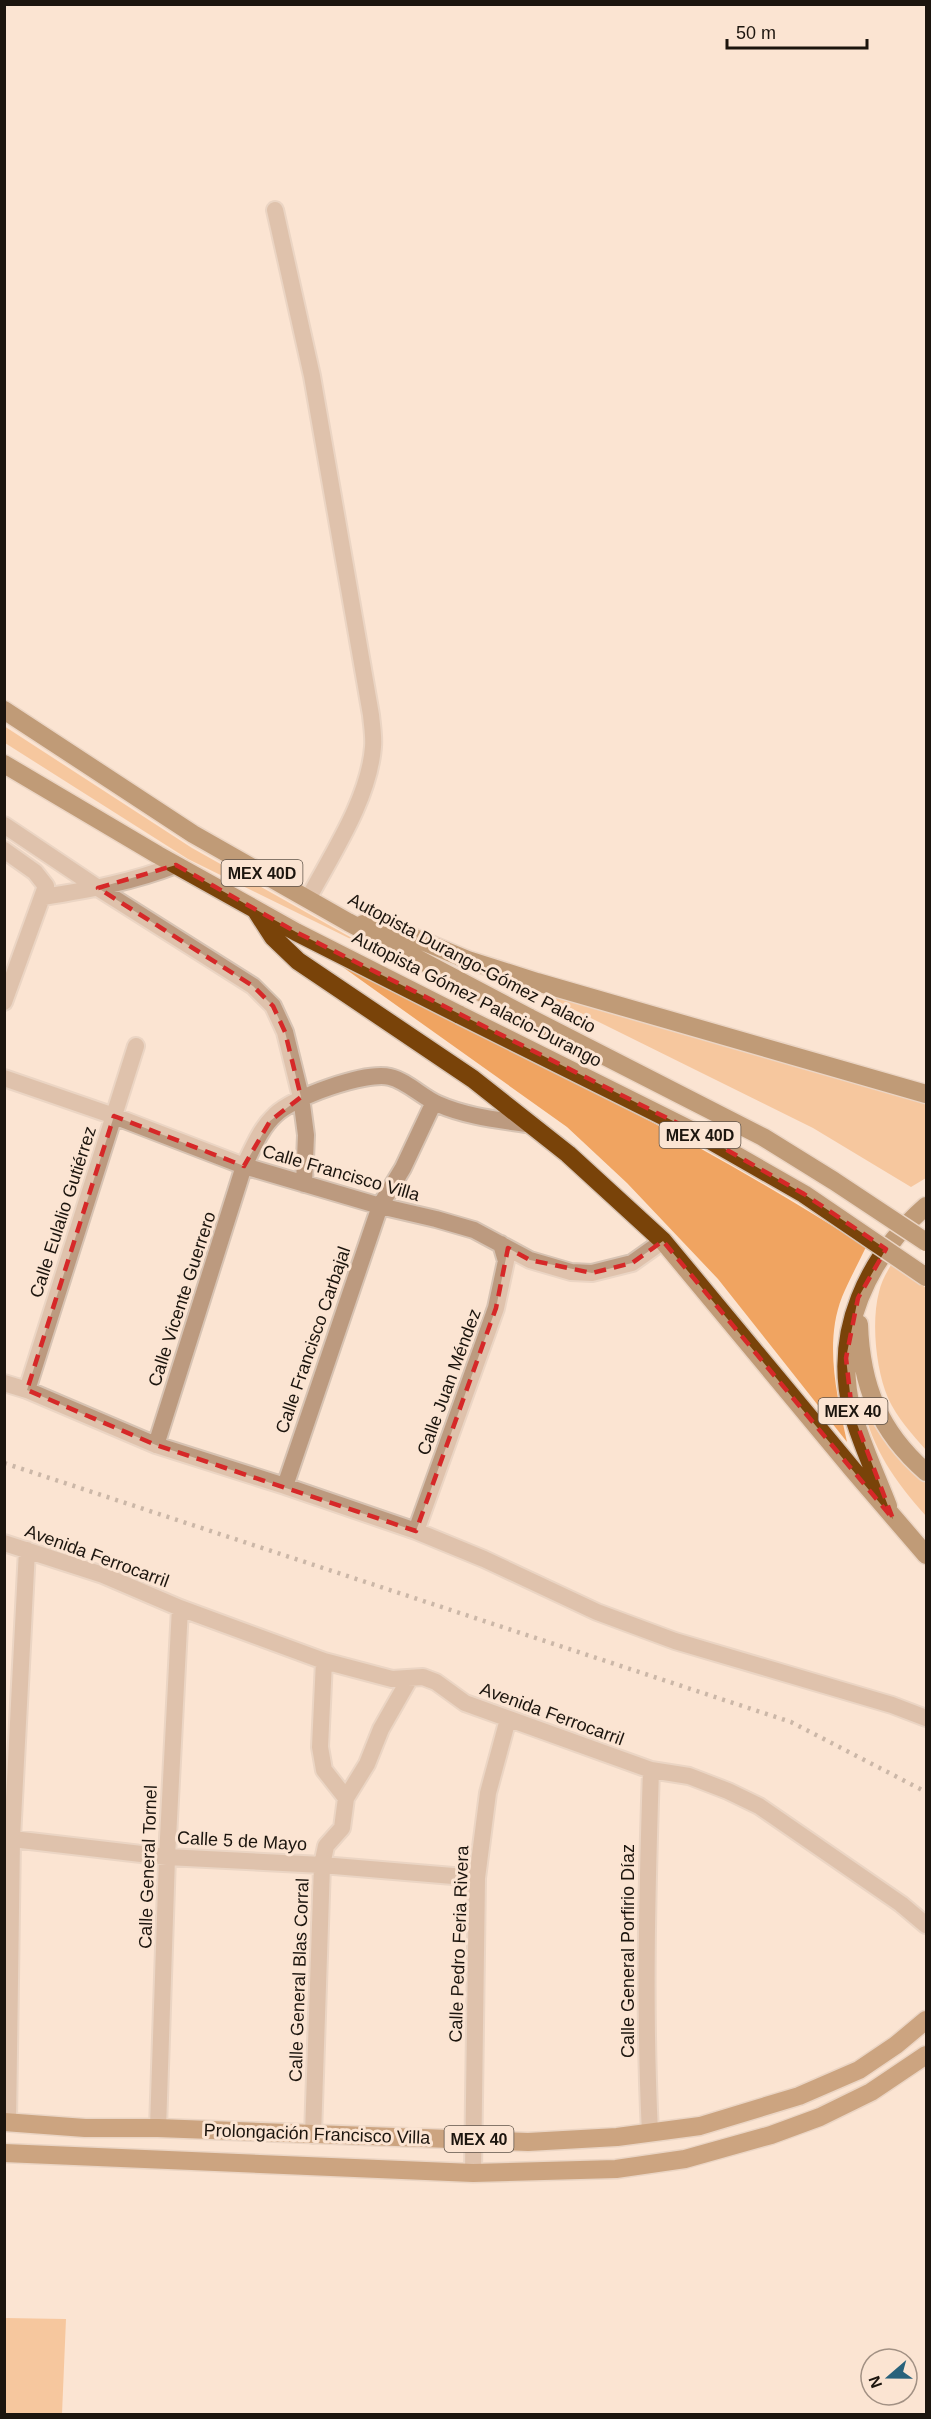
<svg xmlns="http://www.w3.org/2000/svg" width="931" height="2419" font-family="Helvetica,sans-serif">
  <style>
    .green { fill: #f0a461 }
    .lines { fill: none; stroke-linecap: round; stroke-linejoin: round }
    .minor-casing { stroke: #d7c3b3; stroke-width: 20 }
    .primary-casing { stroke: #d7c3b3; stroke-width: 21 }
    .motorway-casing { stroke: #d7c3b3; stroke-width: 21 }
    .minor { stroke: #bc9a7f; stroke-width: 16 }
    .primary { stroke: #92571e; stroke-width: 18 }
    .motorway { stroke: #794309; stroke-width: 18 }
    .rail { stroke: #918275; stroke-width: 4.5; stroke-dasharray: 3 6; stroke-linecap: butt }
    .motorway-bridge-casing { stroke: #d7c3b3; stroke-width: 21; stroke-linecap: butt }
    .motorway-bridge { stroke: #794309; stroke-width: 18 }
    .marked { fill: none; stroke: #d62828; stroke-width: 4.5; stroke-dasharray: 12 8; stroke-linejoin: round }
    .labels { text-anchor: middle; stroke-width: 6; stroke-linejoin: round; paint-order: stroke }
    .shield { fill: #fbe4d2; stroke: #5f5349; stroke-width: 1.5 }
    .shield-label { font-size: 16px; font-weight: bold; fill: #1c150e }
    .street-label { font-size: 18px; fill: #1c150e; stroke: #fbe4d2 }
  </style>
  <rect width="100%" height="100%" fill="#fbe4d2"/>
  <path class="green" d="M 4,726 L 192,848 L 375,951 L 188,859 L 5,743 Z
    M 323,953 C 507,1047 693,1136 866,1247 C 858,1264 849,1280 842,1297 C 824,1343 837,1396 847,1442 L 718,1279 L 627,1183 L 567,1127 Z
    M 518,982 L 926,1101 L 926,1178 L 911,1187 L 813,1128 Z
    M 892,1263 L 926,1288 L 926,1450 C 912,1434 897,1418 888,1398 C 876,1370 871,1322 879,1292 C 881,1282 887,1272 892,1263 Z
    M 862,1403 C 880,1438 893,1458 926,1481 L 926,1516 C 894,1480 873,1450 862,1403 Z
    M 5,2318 L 66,2319 L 62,2414 L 5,2414 Z"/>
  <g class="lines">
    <defs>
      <path id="minor" d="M 275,210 L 312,376 L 371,715 C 372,726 374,737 373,747 C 369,799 332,854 308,899
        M 4,825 L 98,888 L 253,986 L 273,1006 L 285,1032 L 301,1097 L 306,1135 L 304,1184
        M 4,850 L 35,872 L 46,886 L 4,1002
        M 43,897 C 88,890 133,882 176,865
        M 4,1078 L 114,1116 L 244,1166 L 380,1206 L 436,1219 L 474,1230 L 530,1260 L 571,1272 L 592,1273 L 632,1263 L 663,1241
        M 4,1383 L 27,1390 L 156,1445 L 285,1486 L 416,1531 L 484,1559 L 597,1612 L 675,1641 L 892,1705 L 926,1718
        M 27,1390 L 136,1046
        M 156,1445 L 244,1166 C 253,1148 260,1129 275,1115 C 293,1097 366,1071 390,1077 C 407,1081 422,1097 438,1104 C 467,1117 501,1120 532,1125
        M 285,1486 L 380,1206 L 403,1168 L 434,1102
        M 416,1531 L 496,1308 L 506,1261 L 501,1244
        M 4,1543 L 103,1575 L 180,1608 L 324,1661 L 392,1679 L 423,1677 L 436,1682 L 465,1703 L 651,1770 L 689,1776 L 728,1791 L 759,1806 L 901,1904 L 926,1925
        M 346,1798 L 367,1764 L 381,1729 L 410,1678
        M 4,1838 L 167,1857 L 322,1865 L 477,1878
        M 8,2122 L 12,1838 L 27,1550
        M 158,2128 L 167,1857 L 180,1608
        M 650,2133 C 644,2011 647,1891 651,1770
        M 313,2135 L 322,1865 L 326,1846 L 342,1828 L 346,1798 L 324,1770 L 320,1747 L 324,1661
        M 473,2173 L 477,1878 L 488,1793 L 508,1719"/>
      <path id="primary" d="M 4,2122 L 85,2128 L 158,2128 L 528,2142 L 617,2137 L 700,2126 L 799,2096 L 859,2070 L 896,2045 L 926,2020
        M 4,2153 L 473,2173 L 616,2169 L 685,2159 L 771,2135 L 820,2117 L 871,2092 L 926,2055"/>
      <path id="motorway" d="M 4,710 L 193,834 L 348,922 L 530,1018
        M 4,764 L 158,855 L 296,932 L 460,1015
        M 255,909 L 273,937 L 298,961 L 473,1079 L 568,1154 L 663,1241 L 853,1470 L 926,1555
        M 363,924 L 383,927 L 405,934 L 468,960 L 537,982 L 926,1094
        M 859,1324 C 861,1385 879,1431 926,1472
        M 888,1506 C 876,1475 861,1443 852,1411 C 832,1332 868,1257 926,1206"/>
    </defs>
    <use href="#minor" class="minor-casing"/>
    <use href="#primary" class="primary-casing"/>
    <use href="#motorway" class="motorway-casing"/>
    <use href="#minor" class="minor"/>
    <use href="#primary" class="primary"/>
    <use href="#motorway" class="motorway"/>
    <path class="rail" d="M 4,1463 L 791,1722 L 926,1792"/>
    <defs>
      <path id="motorway-bridge" d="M 460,1015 L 699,1134 L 804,1194 L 926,1277
        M 530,1018 L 763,1137 L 834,1181 L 926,1242"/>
    </defs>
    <use href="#motorway-bridge" class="motorway-bridge-casing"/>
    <use href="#motorway-bridge" class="motorway-bridge"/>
  </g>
  <path d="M0 0H931V2419H0ZM 176,865 L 296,932 L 699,1134 L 804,1194 L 886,1249 L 858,1298 L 846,1358 L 852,1411 L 893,1519 L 663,1241 L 632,1263 L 592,1273 L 530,1260 L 508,1248 L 496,1308 L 416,1531 L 156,1445 L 27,1390 L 114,1116 L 244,1166 L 270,1121 L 301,1097 L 285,1032 L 273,1006 L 253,986 L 98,888 Z" fill="#fbe4d2" fill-opacity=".55" fill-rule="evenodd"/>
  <path class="marked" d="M 176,865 L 296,932 L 699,1134 L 804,1194 L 886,1249 L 858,1298 L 846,1358 L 852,1411 L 893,1519 L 663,1241 L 632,1263 L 592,1273 L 530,1260 L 508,1248 L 496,1308 L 416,1531 L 156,1445 L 27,1390 L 114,1116 L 244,1166 L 270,1121 L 301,1097 L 285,1032 L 273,1006 L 253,986 L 98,888 Z"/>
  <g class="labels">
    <g class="shield">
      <rect x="221.5" y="860" width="81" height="26" rx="4.5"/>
      <rect x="659.5" y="1122" width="81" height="26" rx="4.5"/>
      <rect x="818.5" y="1398" width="69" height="26" rx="4.5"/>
      <rect x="444.5" y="2126" width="69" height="26" rx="4.5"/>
    </g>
    <g class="shield-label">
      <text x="262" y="879">MEX 40D</text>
      <text x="700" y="1141">MEX 40D</text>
      <text x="853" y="1417">MEX 40</text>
      <text x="479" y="2145">MEX 40</text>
    </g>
    <g class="street-label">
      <text transform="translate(472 963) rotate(28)" y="6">Autopista Durango-Gómez Palacio</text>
      <text transform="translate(477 999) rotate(27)" y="6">Autopista Gómez Palacio-Durango</text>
      <text transform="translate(341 1173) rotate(16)" y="6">Calle Francisco Villa</text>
      <text transform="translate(63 1212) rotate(-72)" y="6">Calle Eulalio Gutiérrez</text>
      <text transform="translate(182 1299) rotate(-72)" y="6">Calle Vicente Guerrero</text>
      <text transform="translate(313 1340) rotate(-71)" y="6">Calle Francisco Carbajal</text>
      <text transform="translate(449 1382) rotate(-70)" y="6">Calle Juan Méndez</text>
      <text transform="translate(97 1556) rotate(20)" y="6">Avenida Ferrocarril</text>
      <text transform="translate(552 1714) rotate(20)" y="6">Avenida Ferrocarril</text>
      <text transform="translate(242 1841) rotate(3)" y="6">Calle 5 de Mayo</text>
      <text transform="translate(148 1867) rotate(-88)" y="6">Calle General Tornel</text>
      <text transform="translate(459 1944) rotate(-88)" y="6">Calle Pedro Feria Rivera</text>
      <text transform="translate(628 1951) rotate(-90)" y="6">Calle General Porfirio Díaz</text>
      <text transform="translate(299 1980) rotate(-88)" y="6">Calle General Blas Corral</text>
      <text transform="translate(317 2134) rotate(2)" y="6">Prolongación Francisco Villa</text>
    </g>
  </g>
  <rect width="931" height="2419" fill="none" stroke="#1c150e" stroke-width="12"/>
  <g transform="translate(889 2377) rotate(250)"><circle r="28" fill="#fbe4d2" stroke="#a29184" stroke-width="1.5"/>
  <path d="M0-4.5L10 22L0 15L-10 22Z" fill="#29627b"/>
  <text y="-9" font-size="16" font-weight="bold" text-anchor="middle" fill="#1c150e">N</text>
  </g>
  <path d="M727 39v9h140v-9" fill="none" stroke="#1c150e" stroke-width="3"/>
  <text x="736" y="39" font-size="18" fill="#1c150e" stroke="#fbe4d2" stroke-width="4.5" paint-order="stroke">50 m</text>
</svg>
